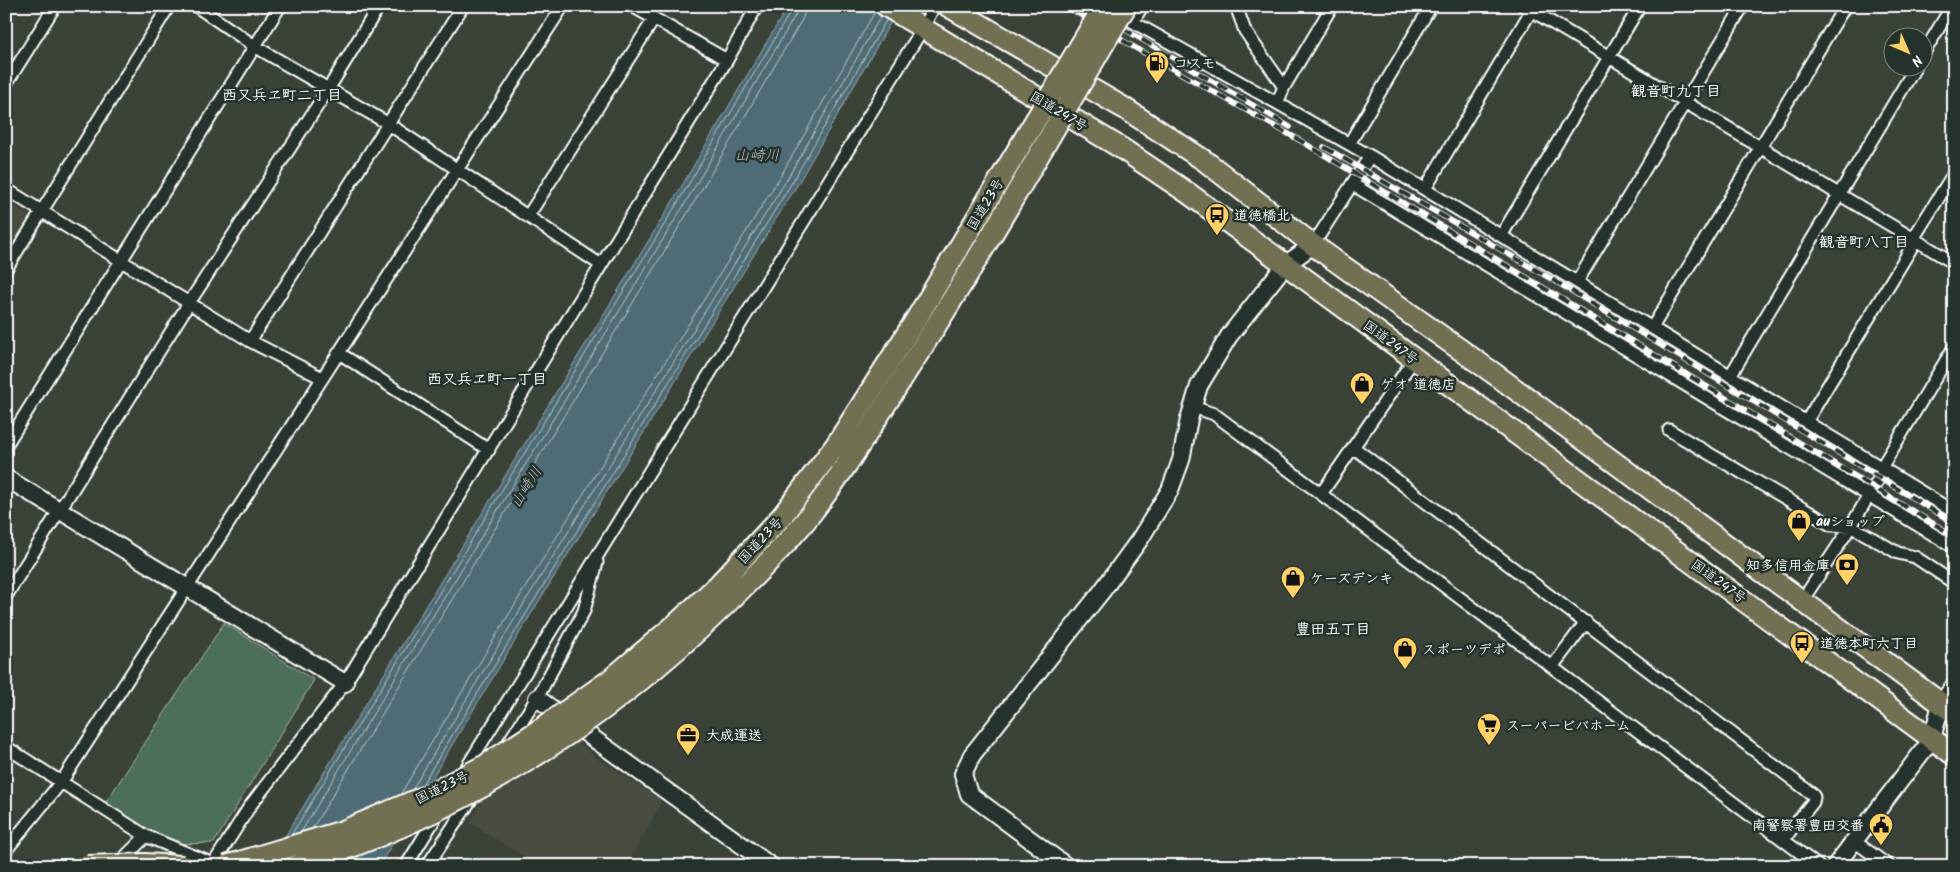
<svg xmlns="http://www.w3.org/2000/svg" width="1960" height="872" font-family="Kalam,'Klee One',sans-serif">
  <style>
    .built { fill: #4a4e41 }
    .green { fill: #4e6e58; stroke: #a6b6ac }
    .water { fill: #506c76; stroke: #96a7ad }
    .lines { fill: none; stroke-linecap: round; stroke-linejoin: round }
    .shore { stroke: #b9c4c8; stroke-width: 1 }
    .street-casing { stroke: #fff; stroke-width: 15 }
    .secondary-casing { stroke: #fff; stroke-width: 20 }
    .highway-casing { stroke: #fff; stroke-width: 24 }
    .street { stroke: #26332d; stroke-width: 11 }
    .secondary { stroke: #26332d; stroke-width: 16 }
    .highway { stroke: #716f52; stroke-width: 20 }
    .rail-casing { stroke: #fff; stroke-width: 5.5 }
    .rail { stroke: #26332d; stroke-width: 4; stroke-dasharray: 11; stroke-linecap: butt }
    .highway-bridge-casing { stroke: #fff; stroke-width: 24; stroke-linecap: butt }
    .highway-bridge { stroke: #716f52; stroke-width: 20 }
    .labels { text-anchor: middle; stroke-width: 5; stroke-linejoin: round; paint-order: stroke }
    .poi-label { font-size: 14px; font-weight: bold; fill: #fff; stroke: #26332d; text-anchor: start }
    .street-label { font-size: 14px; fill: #fff; stroke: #26332d }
    .neighbourhood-label { font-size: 15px; font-weight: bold; fill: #fff; stroke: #26332d }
    .water-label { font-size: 15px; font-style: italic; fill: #b0bdc1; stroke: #26332d }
  </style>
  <rect width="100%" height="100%" fill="#3b4339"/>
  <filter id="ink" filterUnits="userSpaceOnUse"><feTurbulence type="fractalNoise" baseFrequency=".02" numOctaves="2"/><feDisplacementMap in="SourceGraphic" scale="10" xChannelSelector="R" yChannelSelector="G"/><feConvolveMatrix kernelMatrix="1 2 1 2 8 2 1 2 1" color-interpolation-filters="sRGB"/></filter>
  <g filter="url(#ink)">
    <path class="built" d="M 6,201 L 28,215 L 29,220 L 6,256 Z
      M 542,709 L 596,758 L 662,801 L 626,866 L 539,866 L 470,823 L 533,710 Z"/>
    <path class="green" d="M 224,623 L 314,680 L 214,843 L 176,844 L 147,833 L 104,805 Z"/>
    <path class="water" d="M 788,6 L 900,6 L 796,187 L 536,606 L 379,866 L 267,866 L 674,199 Z"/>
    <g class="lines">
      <path class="shore" d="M 422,785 L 532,604 L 791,184 L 887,19
        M 412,790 L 526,600 L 786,181 L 881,16
        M 400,795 L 520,596 L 780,177 L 876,10
        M 312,829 L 690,209 L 803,18 L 806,6
        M 301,832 L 684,205 L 796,14 L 798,6
        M 292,834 L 678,202 L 791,11 L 792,6"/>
      <defs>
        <path id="street" d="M 196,6 L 256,47 L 387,123 L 601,265
          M 632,6 L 727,60
          M 1142,6 L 1133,22 L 1277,103
          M 1236,6 L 1245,31 L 1284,87
          M 1332,6 L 1284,87 L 1277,103 L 1370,156 L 1954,512
          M 1524,6 L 1954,263
          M 1922,56 L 1952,6
          M 6,84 L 55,6
          M 1349,144 L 1431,6
          M 1352,184 L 1954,547
          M 6,189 L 250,341 L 322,378
          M 1425,189 L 1534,6
          M 528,216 L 654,19
          M 1501,236 L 1640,6
          M 1913,239 L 1954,173
          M 1313,245 L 1370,156
          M 6,269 L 169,6
          M 1577,282 L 1743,6
          M 1652,328 L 1845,6
          M 250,341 L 463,6
          M 339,353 L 489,450
          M 1730,376 L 1915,68
          M 1193,407 L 1214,414 L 1818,866
          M 1806,422 L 1916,240
          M 1669,430 L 1831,525 L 1851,526 L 1898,553 L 1915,557 L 1954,583
          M 6,445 L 280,6
          M 1353,447 L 1812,794 L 1814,797 L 1813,802 L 1783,840
          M 1881,468 L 1954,347
          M 1321,494 L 1414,359
          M 6,596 L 189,303 L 329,88 L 379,6
          M 1802,601 L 1851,526 L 1884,470
          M 1552,667 L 1586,622
          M 6,747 L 146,836 L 213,864
          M 505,748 L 537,698 L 584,611 L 597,562
          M 462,775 L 923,28 L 934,6
          M 1854,841 L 1889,866
          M 6,850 L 62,781 L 563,6
          M 117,865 L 146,836
          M 212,866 L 250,806 L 345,683 L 727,60 L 757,6
          M 406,866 L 439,812
          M 427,866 L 474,795"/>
        <path id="secondary" d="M 6,478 L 345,683
          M 537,698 L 771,866
          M 1066,866 L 969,794 L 963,774 L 972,755 L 1102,591 L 1140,539 L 1170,490 L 1181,460 L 1189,419 L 1199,386 L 1229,336 L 1285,265 L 1313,245
          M 1835,866 L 1932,739 L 1941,704 L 1954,686"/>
        <path id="highway" d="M 886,6 L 1121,148 L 1188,193 L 1954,755
          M 948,6 L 1124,108 L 1205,161 L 1313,245 L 1496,375 L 1954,713"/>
      </defs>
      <use href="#street" class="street-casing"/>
      <use href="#secondary" class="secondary-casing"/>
      <use href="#highway" class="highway-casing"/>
      <use href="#street" class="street"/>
      <use href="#secondary" class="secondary"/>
      <use href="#highway" class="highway"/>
      <defs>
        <path id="rail" d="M 1066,6 L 1132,46 L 1301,141 L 1954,536
          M 1085,6 L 1290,127
          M 1324,147 L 1560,284 L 1954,523"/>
      </defs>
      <use href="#rail" class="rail-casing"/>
      <use href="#rail" class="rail"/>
      <defs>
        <path id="highway-bridge" d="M 87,866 L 145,864 L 183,866
          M 226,866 L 343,831 L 428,795 L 484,766 L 545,726 L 610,680 L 675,625 L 719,584 L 782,516 L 836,445 L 915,321 L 1104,6
          M 296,866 C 462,814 601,726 725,605 C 753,578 781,550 806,520 C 842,475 872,426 903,377 C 982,256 1053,130 1126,6"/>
      </defs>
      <use href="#highway-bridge" class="highway-bridge-casing"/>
      <use href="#highway-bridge" class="highway-bridge"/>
    </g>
  </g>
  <defs>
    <symbol id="fuel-pin" viewBox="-11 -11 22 30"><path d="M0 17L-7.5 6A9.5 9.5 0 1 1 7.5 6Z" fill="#ffd166" stroke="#26332d"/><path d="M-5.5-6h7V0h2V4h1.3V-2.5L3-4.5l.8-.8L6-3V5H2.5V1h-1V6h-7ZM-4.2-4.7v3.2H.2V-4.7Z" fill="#111"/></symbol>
    <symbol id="bus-pin" viewBox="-11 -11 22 30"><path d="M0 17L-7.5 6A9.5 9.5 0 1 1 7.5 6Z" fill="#ffd166" stroke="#26332d"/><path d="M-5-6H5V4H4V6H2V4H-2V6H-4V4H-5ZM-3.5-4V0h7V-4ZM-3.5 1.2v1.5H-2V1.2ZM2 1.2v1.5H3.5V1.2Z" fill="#111"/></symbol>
    <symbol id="shop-pin" viewBox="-11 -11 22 30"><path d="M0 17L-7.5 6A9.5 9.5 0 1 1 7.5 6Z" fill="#ffd166" stroke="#26332d"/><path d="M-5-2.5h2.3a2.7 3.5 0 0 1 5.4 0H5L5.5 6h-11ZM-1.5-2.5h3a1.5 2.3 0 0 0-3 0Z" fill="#111"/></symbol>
    <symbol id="bank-pin" viewBox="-11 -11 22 30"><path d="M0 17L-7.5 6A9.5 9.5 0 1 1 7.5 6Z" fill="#ffd166" stroke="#26332d"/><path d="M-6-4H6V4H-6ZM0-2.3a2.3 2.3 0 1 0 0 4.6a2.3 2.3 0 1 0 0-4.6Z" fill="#111"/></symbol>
    <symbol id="supermarket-pin" viewBox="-11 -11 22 30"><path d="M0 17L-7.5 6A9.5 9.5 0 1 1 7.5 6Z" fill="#ffd166" stroke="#26332d"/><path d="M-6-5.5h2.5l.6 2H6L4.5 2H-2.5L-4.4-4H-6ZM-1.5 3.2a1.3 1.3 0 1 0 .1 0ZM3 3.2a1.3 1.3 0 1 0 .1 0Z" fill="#111"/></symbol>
    <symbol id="office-pin" viewBox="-11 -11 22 30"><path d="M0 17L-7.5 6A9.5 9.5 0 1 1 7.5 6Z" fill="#ffd166" stroke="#26332d"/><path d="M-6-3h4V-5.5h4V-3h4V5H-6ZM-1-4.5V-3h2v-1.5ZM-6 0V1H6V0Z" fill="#111"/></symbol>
    <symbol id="civic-pin" viewBox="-11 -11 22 30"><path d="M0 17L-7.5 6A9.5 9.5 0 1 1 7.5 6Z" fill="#ffd166" stroke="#26332d"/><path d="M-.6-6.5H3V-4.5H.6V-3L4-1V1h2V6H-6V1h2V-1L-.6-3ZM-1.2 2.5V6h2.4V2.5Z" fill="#111"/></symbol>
  </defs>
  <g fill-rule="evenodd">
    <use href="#fuel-pin" x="1143" y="49" width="28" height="38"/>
    <use href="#bus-pin" x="1203" y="201" width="28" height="38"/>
    <use href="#shop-pin" x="1348" y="370" width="28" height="38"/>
    <use href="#shop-pin" x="1785" y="507" width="28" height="38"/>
    <use href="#bank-pin" x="1833" y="551" width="28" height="38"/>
    <use href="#shop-pin" x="1279" y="564" width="28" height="38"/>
    <use href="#bus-pin" x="1788" y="629" width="28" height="38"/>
    <use href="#shop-pin" x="1391" y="635" width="28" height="38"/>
    <use href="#supermarket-pin" x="1475" y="711" width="28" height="38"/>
    <use href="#office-pin" x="674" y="721" width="28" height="38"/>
    <use href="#civic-pin" x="1867" y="811" width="28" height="38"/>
  </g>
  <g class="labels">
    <g class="poi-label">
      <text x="1174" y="68">コスモ</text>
      <text x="1234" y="220">道徳橋北</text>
      <text x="1380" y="389">ゲオ 道徳店</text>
      <text x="1816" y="526">auショップ</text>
      <text x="1830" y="570" text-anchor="end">知多信用金庫</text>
      <text x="1310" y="583">ケーズデンキ</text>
      <text x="1820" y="648">道徳本町六丁目</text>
      <text x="1422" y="654">スポーツデポ</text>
      <text x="1506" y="730">スーパービバホーム</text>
      <text x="706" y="740">大成運送</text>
      <text x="1864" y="830" text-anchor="end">南警察署豊田交番</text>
    </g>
    <g class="street-label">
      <text transform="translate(1059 111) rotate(31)" y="5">国道247号</text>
      <text transform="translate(985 204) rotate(-59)" y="5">国道23号</text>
      <text transform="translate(1391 342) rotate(36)" y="5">国道247号</text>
      <text transform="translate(760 540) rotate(-47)" y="5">国道23号</text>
      <text transform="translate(1719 581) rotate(36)" y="5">国道247号</text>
      <text transform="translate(442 787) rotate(-26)" y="5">国道23号</text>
    </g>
    <g class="neighbourhood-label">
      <text x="1676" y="96">観音町九丁目</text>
      <text x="282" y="100">西又兵ヱ町二丁目</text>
      <text x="1864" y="247">観音町八丁目</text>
      <text x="487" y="384">西又兵ヱ町一丁目</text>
      <text x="1333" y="634">豊田五丁目</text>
    </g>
    <g class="water-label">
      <text x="757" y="160">山崎川</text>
      <text transform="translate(526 487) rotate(-58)" y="5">山崎川</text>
    </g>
  </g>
  <rect width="1960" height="872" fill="none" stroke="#26332d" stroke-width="25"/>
  <rect x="12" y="12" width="1935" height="847" fill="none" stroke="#fff" stroke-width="2" filter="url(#ink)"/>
  <g transform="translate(1908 52) rotate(135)"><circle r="24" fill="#26332d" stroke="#7d8581"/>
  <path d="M0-4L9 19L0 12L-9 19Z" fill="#ffd166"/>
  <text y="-8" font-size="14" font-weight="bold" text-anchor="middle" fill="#ffffff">N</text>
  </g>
</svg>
